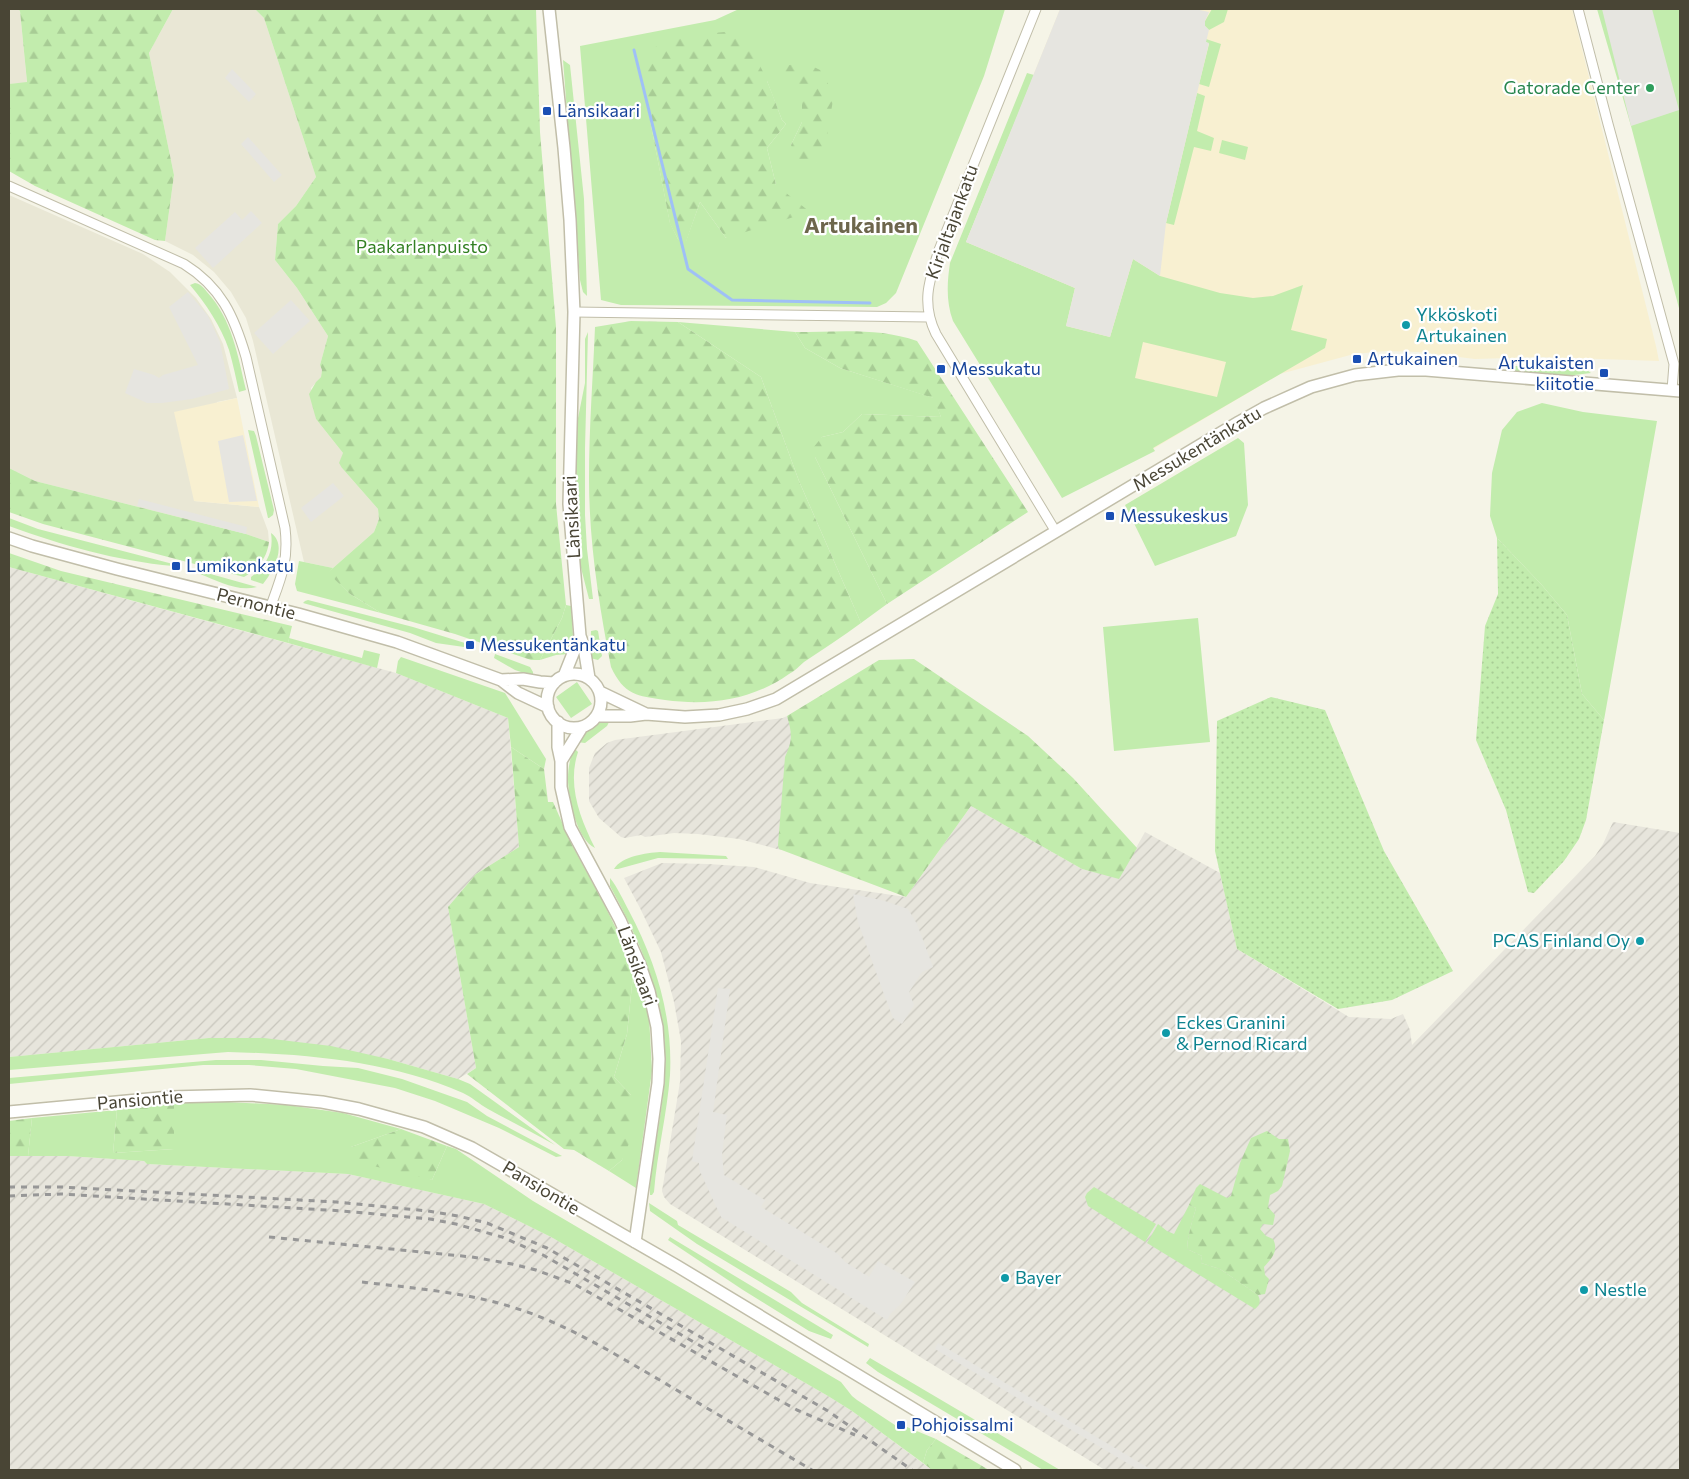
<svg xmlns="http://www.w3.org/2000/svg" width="1689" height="1479" font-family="Commissioner,sans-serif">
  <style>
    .residential { fill: #e9e7d5 }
    .commercial { fill: #f8f0d1 }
    .industrial { fill: url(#industrial-furrows) }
    .green { fill: #c2ecad; fill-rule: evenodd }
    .forest { fill: url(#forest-firs) }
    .park { fill: url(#park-dots) }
    .parking { fill: #e6e5e0 }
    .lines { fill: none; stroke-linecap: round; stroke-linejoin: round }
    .stream { stroke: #9fc0f6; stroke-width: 3 }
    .minor-casing { stroke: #c1bea9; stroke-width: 11 }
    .tertiary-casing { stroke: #c1bea9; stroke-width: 14 }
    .minor { stroke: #fff; stroke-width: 9 }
    .tertiary { stroke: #fff; stroke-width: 11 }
    .rail { stroke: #979797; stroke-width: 3; stroke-dasharray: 6 6; stroke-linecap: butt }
    .leisure-dot { fill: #2e9e5b; stroke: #fff; stroke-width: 2 }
    .transit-dot { fill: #1a4fb4; stroke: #fff; stroke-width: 2 }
    .culture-dot { fill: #0f9aa8; stroke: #fff; stroke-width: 2 }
    .labels { text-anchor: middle; stroke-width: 4.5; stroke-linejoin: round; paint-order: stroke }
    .leisure-label { font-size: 18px; fill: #27864d; stroke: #fff; text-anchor: end }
    .transit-label { font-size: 18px; fill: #164399; stroke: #fff; text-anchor: start }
    .street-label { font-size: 18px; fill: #494535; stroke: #fff }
    .park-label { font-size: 18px; fill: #338023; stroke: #fff }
    .culture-label { font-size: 18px; fill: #0d838f; stroke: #fff; text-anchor: start }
    .district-label { font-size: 22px; font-weight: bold; fill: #6d664c; stroke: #fff }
  </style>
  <defs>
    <pattern id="industrial-furrows" width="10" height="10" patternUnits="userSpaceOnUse" patternTransform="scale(1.25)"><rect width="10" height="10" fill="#e7e5dc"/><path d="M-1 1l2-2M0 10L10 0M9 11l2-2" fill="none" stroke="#c8c6bd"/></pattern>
    <pattern id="forest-firs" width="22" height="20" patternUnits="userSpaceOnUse" patternTransform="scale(1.25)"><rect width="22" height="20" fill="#c2ecad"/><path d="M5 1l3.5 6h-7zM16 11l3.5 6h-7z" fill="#a8cc95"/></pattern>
    <pattern id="park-dots" width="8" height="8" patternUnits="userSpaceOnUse" patternTransform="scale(1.25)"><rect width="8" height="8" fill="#c2ecad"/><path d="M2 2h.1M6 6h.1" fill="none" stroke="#a8cc95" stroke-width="1.8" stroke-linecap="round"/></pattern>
  </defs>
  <rect width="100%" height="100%" fill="#f5f4e7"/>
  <path class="residential" d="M 9,9 L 18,9 L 20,11 L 27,83 L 9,84 Z
    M 173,9 L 255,9 L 264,18 L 316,177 L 296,206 L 278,224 L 275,260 L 297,288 L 328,336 L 320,365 L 322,370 L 321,377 L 311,388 L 316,419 L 343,453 L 342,468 L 378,509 L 379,519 L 374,532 L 333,568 L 304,562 L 253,341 L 246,318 L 231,292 L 214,272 L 193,255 L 165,241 L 174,175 L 149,53 Z
    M 9,195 L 143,254 L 170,272 L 196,298 L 211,319 L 223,344 L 237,398 L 217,402 L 194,501 L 259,507 L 268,531 L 269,542 L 246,534 L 35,481 L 9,468 Z"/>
  <path class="commercial" d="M 1060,9 L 1572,9 L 1656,346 L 1659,361 L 1541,357 L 1475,359 L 1418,352 L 1386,351 L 1354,354 L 1280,374 L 1153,449 L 966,242 Z
    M 237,398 L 259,507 L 194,501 L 174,412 Z"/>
  <path class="industrial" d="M 9,567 L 396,673 L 508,718 L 519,847 L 476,874 L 448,907 L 476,1068 L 458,1079 L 388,1059 L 209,1038 L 9,1057 Z
    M 787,716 L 810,760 L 812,796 L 781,850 L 739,839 L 698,834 L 674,833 L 645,837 L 641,835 L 625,838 L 621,837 L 599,818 L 589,801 L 589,768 L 595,753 L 607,743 L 615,740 L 783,718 Z
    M 971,806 L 1082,869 L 1119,878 L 1145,832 L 1220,873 L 1237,949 L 1349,1017 L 1391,1019 L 1403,1014 L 1410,1030 L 1412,1045 L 1595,856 L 1603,844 L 1613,822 L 1680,833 L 1680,1470 L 1105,1470 L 670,1204 L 664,1197 L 662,1191 L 680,1082 L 681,1041 L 674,1002 L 661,952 L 640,908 L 624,878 L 662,863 L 708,864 L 754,867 L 810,883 L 906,897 Z
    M 9,1156 L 67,1156 L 144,1161 L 147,1164 L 348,1174 L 484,1204 L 551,1237 L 828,1396 L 852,1411 L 932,1470 L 9,1470 Z"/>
  <path class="green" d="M 739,9 L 1005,9 L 984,76 L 896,293 L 886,303 L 877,307 L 621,305 L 601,300 L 580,46 L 715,20 ZM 644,67 L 767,81 L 782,120 L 786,124 L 767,148 L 776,185 L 726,238 L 700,202 L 686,241 L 678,239 L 670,223 L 644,89 ZM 802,101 L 817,163 L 791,145 L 802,122 Z
    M 1212,9 L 1228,9 L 1224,22 L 1209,30 L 1205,26 L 1205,21 Z
    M 1597,9 L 1680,9 L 1680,312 L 1631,126 Z
    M 1206,39 L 1221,44 L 1209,87 L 1199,84 L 1209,44 L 1206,42 Z
    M 563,60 L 570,65 L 584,199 L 587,296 L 583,292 L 580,280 Z
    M 1027,73 L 1034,75 L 966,242 L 1075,288 L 1066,326 L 1110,337 L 1133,259 L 1160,276 L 1220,293 L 1253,298 L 1273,296 L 1303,285 L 1291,330 L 1327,339 L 1325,348 L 1153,448 L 1155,451 L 1062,498 L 953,321 C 946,302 947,283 950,263 ZM 1143,342 L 1226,362 L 1217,397 L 1135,378 Z
    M 1197,93 L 1205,96 L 1197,131 L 1214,138 L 1211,151 L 1194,147 L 1174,225 L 1166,223 Z
    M 1222,140 L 1248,147 L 1245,160 L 1219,153 Z
    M 195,283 C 201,284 204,288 207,292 C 232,319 238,356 246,390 L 239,392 C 236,378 233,364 229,350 C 221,326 206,304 190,285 Z
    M 678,322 L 795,332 L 805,348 L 840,368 L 934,398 L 941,417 L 862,414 L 843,432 L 822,437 L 815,457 L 887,604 L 861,623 L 799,481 L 761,377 Z
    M 588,332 L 585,448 L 585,515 L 587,549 L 593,599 L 589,599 L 580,564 L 578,547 L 576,514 L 575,447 L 576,428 L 585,383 L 585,339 Z
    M 1579,364 L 1591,373 L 1566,376 L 1512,371 L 1509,370 L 1509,368 L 1515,366 Z
    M 1542,403 L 1583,412 L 1657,421 L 1604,720 L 1582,694 L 1567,615 L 1541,584 L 1497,538 L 1490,516 L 1492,473 L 1502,430 L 1517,412 Z
    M 248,430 L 254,431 L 256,436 L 274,510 L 273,515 L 269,518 L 268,518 Z
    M 1238,438 L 1244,443 L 1248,505 L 1236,536 L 1155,566 L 1125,505 Z
    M 9,518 L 38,529 L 173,564 L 173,566 C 117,561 61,545 9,526 Z
    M 271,533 C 288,545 273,572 263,584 L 251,580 L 251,577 C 266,565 274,553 271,533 Z
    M 299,561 L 333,568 L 329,573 L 350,594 L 381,613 L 297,591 L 295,584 Z
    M 200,571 L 257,587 C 237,592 218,581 200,574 Z
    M 308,600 L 413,627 L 465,643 L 464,647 L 436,643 L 410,633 L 303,603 L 305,601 Z
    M 566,605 L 571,606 L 573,635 L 569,654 L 556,655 L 540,660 L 562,618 Z
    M 1198,618 L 1210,742 L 1114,751 L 1103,627 Z
    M 596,630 L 598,631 L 602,656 L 598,660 L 590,658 L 591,631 Z
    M 289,638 L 362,658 L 364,650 L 380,654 L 377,668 L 288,643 Z
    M 495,654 L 530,667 L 533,672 L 533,676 L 515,670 L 494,658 Z
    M 401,657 L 505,693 L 546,759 L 544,769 L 511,747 L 508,718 L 396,673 L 398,661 Z
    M 577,682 L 592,704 L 571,718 L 556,697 Z
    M 604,720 L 610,720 L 607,726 L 585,743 L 577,742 L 585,732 Z
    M 574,748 L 578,752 C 567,785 580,818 595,848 C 577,840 568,798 568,779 C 568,768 570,758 574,748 Z
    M 660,852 L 726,856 L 728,859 L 658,858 L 618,869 L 614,869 C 622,856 646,853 660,852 Z
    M 610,878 C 618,888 623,900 629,911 C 656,962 673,1017 670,1075 C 667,1114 657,1153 654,1192 L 652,1195 L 650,1195 L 650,1185 C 654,1146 664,1106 665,1067 C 667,1001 641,943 610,886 Z
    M 634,965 L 649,1016 L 652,1071 L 636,1188 L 609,1171 L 622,1160 L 631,1095 L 614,1077 L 627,1034 Z
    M 209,1038 L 264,1038 L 331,1046 L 388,1059 L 458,1079 L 470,1084 L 555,1145 C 533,1133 510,1121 488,1109 C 479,1104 472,1097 463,1093 C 389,1061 307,1054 228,1052 L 9,1070 L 9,1057 Z
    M 216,1060 L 261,1060 L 323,1066 L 358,1068 L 402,1079 L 467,1102 L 487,1116 L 562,1156 L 556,1157 L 499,1128 L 435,1101 L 395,1088 L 296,1069 L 249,1065 L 203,1065 L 9,1084 L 9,1078 Z
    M 207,1101 L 287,1105 L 343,1113 L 401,1129 L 351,1147 L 432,1180 L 447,1146 L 456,1149 L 533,1201 L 841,1382 L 852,1396 L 857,1400 L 904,1431 L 907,1427 L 936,1439 L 927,1450 L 923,1463 L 852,1411 L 828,1396 L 551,1237 L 484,1204 L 348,1174 L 147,1164 L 144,1161 L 67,1156 L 28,1156 L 32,1118 L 117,1110 L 113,1153 L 174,1149 L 174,1104 Z
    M 1094,1187 L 1156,1224 L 1145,1242 L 1088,1206 L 1085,1197 L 1087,1193 Z
    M 649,1203 L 677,1221 L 678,1225 L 791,1292 L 802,1303 L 869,1344 L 868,1347 L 697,1244 L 650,1211 Z
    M 1189,1205 L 1196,1208 C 1192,1222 1188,1234 1187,1249 L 1202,1256 L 1201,1263 L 1220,1269 L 1258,1295 C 1261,1301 1260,1305 1255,1309 L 1147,1243 L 1158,1224 L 1167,1231 L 1174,1234 Z
    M 670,1237 L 833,1335 L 831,1339 L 809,1331 L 743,1290 L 668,1240 Z
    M 870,1358 L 1060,1470 L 1043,1470 L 878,1372 L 866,1363 Z"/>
  <path class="forest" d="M 18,9 L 173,9 L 149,53 L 174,175 L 165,241 L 155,240 L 35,186 L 9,171 L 9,84 L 27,82 L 20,11 Z
    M 255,9 L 536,9 L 540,132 L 556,327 L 556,504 L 566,605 L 562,618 L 540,660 L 531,660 L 455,634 L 381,613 L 350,594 L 328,573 L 333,568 L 374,532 L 379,519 L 378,509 L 342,468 L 339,463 L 343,453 L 316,419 L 309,394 L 316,382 L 321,377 L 322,370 L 320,365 L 328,336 L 297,288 L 275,260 L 278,224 L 296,206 L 316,177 L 264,18 Z
    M 736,31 C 760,56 770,88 782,120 L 786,124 L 767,148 L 776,185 L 810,212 L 726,238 L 700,202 L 686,242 L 678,239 L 670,224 L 644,89 L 644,67 L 654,48 L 670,37 Z
    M 806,63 L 820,70 L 834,94 L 826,142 L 817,163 L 796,162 L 791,145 L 802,122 L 802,102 L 783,74 L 789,65 Z
    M 631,321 L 678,322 L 761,377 L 799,481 L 861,623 C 842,637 823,649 804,662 C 799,666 795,671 789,674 C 752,700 710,706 665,700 C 637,696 624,695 611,667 C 599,605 589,542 589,479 C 589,428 593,377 595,327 Z
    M 795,332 C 835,332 879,327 917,341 L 1028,512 L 887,604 L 815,457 L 813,448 L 822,437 L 843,432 L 862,414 L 941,417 L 933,398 L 840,368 L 805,348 Z
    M 9,468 L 35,481 L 246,534 L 269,542 C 267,558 258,569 244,577 L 43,524 L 9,512 Z
    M 9,553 L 61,571 L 292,626 L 288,643 L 9,567 Z
    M 914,659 L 1028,736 L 1073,778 L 1137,848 L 1119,879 L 1082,869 L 971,806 L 906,897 L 779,849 L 778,845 L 785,757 C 793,740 792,733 787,716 L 879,660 Z
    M 511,747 L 544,769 L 548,802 L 553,802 L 573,847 L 604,904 L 634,965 L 627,1034 L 614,1077 L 631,1095 L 634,1132 L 622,1160 L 609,1171 L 574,1150 L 564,1149 L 467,1074 L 476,1068 L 448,907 L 476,874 L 519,847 Z
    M 174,1104 L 174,1149 L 113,1153 L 117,1110 Z
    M 32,1118 L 28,1156 L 9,1156 L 9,1121 Z
    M 401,1129 L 447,1146 L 432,1180 L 344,1159 L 351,1147 Z
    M 1267,1131 L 1279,1139 L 1288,1139 L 1290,1151 L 1282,1186 L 1278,1191 L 1270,1195 L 1268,1207 L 1275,1215 L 1273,1225 L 1263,1224 L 1260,1229 L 1266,1236 L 1273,1239 C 1279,1251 1272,1258 1264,1267 L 1265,1275 L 1269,1279 L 1265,1294 L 1258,1295 L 1220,1269 L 1201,1263 L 1202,1256 L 1187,1249 C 1188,1234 1192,1222 1196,1208 L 1189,1205 L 1196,1188 L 1200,1184 L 1227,1198 L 1231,1196 L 1240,1163 L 1251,1138 Z
    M 936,1439 L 989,1470 L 932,1470 L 923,1463 L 927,1450 Z"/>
  <path class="park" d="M 1497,538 L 1541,584 L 1567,615 L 1582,694 L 1604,720 L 1586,820 L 1579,839 L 1564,861 L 1534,893 L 1528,892 L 1506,810 L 1476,740 L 1485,626 L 1498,594 Z
    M 1271,697 L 1325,710 L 1384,851 L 1453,971 L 1392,1000 L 1338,1009 L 1237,949 L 1215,851 L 1217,721 Z"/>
  <path class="parking" d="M 1060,9 L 1195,9 L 1209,12 L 1205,21 L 1205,26 L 1209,30 L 1206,42 L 1209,43 L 1166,223 L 1160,276 L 1133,259 L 1110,337 L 1066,326 L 1075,288 L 966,242 Z
    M 1602,9 L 1652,9 L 1679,110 L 1631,126 Z
    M 232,69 L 256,94 L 249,102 L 225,78 Z
    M 248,137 L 282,175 L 274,182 L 241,144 Z
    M 251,211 L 262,223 L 213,268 L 195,248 L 235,212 L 242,220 Z
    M 188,292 L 208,316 L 220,342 L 229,389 L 192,399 L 162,403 L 147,403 L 125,393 L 134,369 L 154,375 L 159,378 L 163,375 L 198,365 L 169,307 Z
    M 291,300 L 310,321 L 273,354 L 254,333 Z
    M 243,435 L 257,501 L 229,502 L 218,441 Z
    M 333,483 L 344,496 L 311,522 L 301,508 Z
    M 139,499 L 247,527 L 246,534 L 137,506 Z
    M 853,894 L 885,901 L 908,909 L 917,924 L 933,967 L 922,972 L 909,992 L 914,1005 L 902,1024 L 893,1018 L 885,997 L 858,922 Z
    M 718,988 L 730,989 L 713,1112 L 727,1115 L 722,1155 L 724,1175 L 765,1200 L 761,1207 L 838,1254 L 845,1262 L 869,1277 L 878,1261 L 915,1282 L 900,1305 L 891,1313 L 887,1320 L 721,1217 L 699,1169 L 699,1163 L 692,1161 Z
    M 938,1343 L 1152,1470 L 1139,1470 L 935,1349 Z"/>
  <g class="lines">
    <path class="stream" d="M 634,50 L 688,269 L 732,300 L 870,303"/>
    <defs>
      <path id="minor" d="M 1036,9 L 939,250 C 929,281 921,303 936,334 L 1056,532
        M 1578,9 L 1608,124 L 1674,364 L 1672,390
        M 9,186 L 184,264 C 221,287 234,316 246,357 L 285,528 C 289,561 281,578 270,608
        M 574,312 L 929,317"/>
      <path id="tertiary" d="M 549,9 L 564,148 L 570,220 L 574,312 L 569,504 L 580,636 L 584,647 L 589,678
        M 9,538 L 32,546 L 117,569 L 298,614 L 397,642 L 501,680 L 518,693 L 548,707
        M547 701a27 27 0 1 1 54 0a27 27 0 1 1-54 0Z
        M 564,676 L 580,636
        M 501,680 L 523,679 L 540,682 L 554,683
        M 600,692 L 646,714
        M 597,716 L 630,716 L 646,714 L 685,717 L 719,715 L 747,709 L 776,699 L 1239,422 L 1264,408 L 1311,387 L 1355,375 L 1398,370 L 1426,370 L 1680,391
        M 558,722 L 558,747 L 561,761 L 561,787 L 570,827 L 620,920 L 640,965 L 649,991 L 657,1027 L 659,1059 L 658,1083 L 635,1242
        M 561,761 L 582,727
        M 9,1112 L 170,1097 L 250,1095 L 322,1102 L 359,1109 L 424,1127 L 472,1148 L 677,1266 L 1015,1470"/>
    </defs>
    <use href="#minor" class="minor-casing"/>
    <use href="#tertiary" class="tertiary-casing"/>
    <use href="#minor" class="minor"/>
    <use href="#tertiary" class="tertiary"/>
    <path class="rail" d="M 9,1187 L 61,1187 L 336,1202 L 428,1211 L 458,1216 L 487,1223 L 547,1248 L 828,1411 L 912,1470
      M 9,1196 L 61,1194 L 343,1211 L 430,1219 L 456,1224 L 502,1237 L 543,1255 L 711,1352
      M 269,1237 L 472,1257 L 512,1264 L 536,1270 L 574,1284 L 601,1299 L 777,1399 L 797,1410 L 855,1435
      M 362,1282 C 412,1288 464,1292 512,1307 C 565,1323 611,1352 658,1379 C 710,1410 761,1440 812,1470"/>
  </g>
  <circle class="leisure-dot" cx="1650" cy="88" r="5"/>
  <g class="transit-dot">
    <rect x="542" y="106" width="10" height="10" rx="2.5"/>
    <rect x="1352" y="354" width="10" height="10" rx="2.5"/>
    <rect x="936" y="364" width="10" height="10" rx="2.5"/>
    <rect x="1599" y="368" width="10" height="10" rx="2.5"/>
    <rect x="1105" y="511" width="10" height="10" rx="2.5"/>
    <rect x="171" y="561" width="10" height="10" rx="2.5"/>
    <rect x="465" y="640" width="10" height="10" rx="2.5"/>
    <rect x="896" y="1420" width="10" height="10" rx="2.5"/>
  </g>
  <g class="culture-dot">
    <circle cx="1406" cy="325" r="5"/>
    <circle cx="1640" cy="941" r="5"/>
    <circle cx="1166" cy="1033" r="5"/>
    <circle cx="1005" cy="1278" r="5"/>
    <circle cx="1584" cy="1290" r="5"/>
  </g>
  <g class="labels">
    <g class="leisure-label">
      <text x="1640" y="94">Gatorade Center</text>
    </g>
    <g class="transit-label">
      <text x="557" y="117">Länsikaari</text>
      <text x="1367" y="365">Artukainen</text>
      <text x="1594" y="369" text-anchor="end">Artukaisten<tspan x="1594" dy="21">kiitotie</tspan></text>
      <text x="951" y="375">Messukatu</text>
      <text x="1120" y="522">Messukeskus</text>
      <text x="186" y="572">Lumikonkatu</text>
      <text x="480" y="651">Messukentänkatu</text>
      <text x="911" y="1431">Pohjoissalmi</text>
    </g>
    <g class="street-label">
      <text transform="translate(952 222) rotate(-70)" y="6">Kirjaltajankatu</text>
      <text transform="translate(1197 449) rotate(-31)" y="6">Messukentänkatu</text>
      <text transform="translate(572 517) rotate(-93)" y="6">Länsikaari</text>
      <text transform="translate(256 604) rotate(14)" y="6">Pernontie</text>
      <text transform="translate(637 966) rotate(70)" y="6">Länsikaari</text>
      <text transform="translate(140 1100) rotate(-5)" y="6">Pansiontie</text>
      <text transform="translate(541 1188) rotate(31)" y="6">Pansiontie</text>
    </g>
    <g class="park-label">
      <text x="422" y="253">Paakarlanpuisto</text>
    </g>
    <g class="culture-label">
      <text x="1416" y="321">Ykköskoti<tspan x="1416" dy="21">Artukainen</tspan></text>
      <text x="1630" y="947" text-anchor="end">PCAS Finland Oy</text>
      <text x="1176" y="1029">Eckes Granini<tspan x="1176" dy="21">&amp; Pernod Ricard</tspan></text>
      <text x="1015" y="1284">Bayer</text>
      <text x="1594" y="1296">Nestle</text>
    </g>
    <g class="district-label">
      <text x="861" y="233">Artukainen</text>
    </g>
  </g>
  <rect width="1689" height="1479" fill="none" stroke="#494535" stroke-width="20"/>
</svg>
